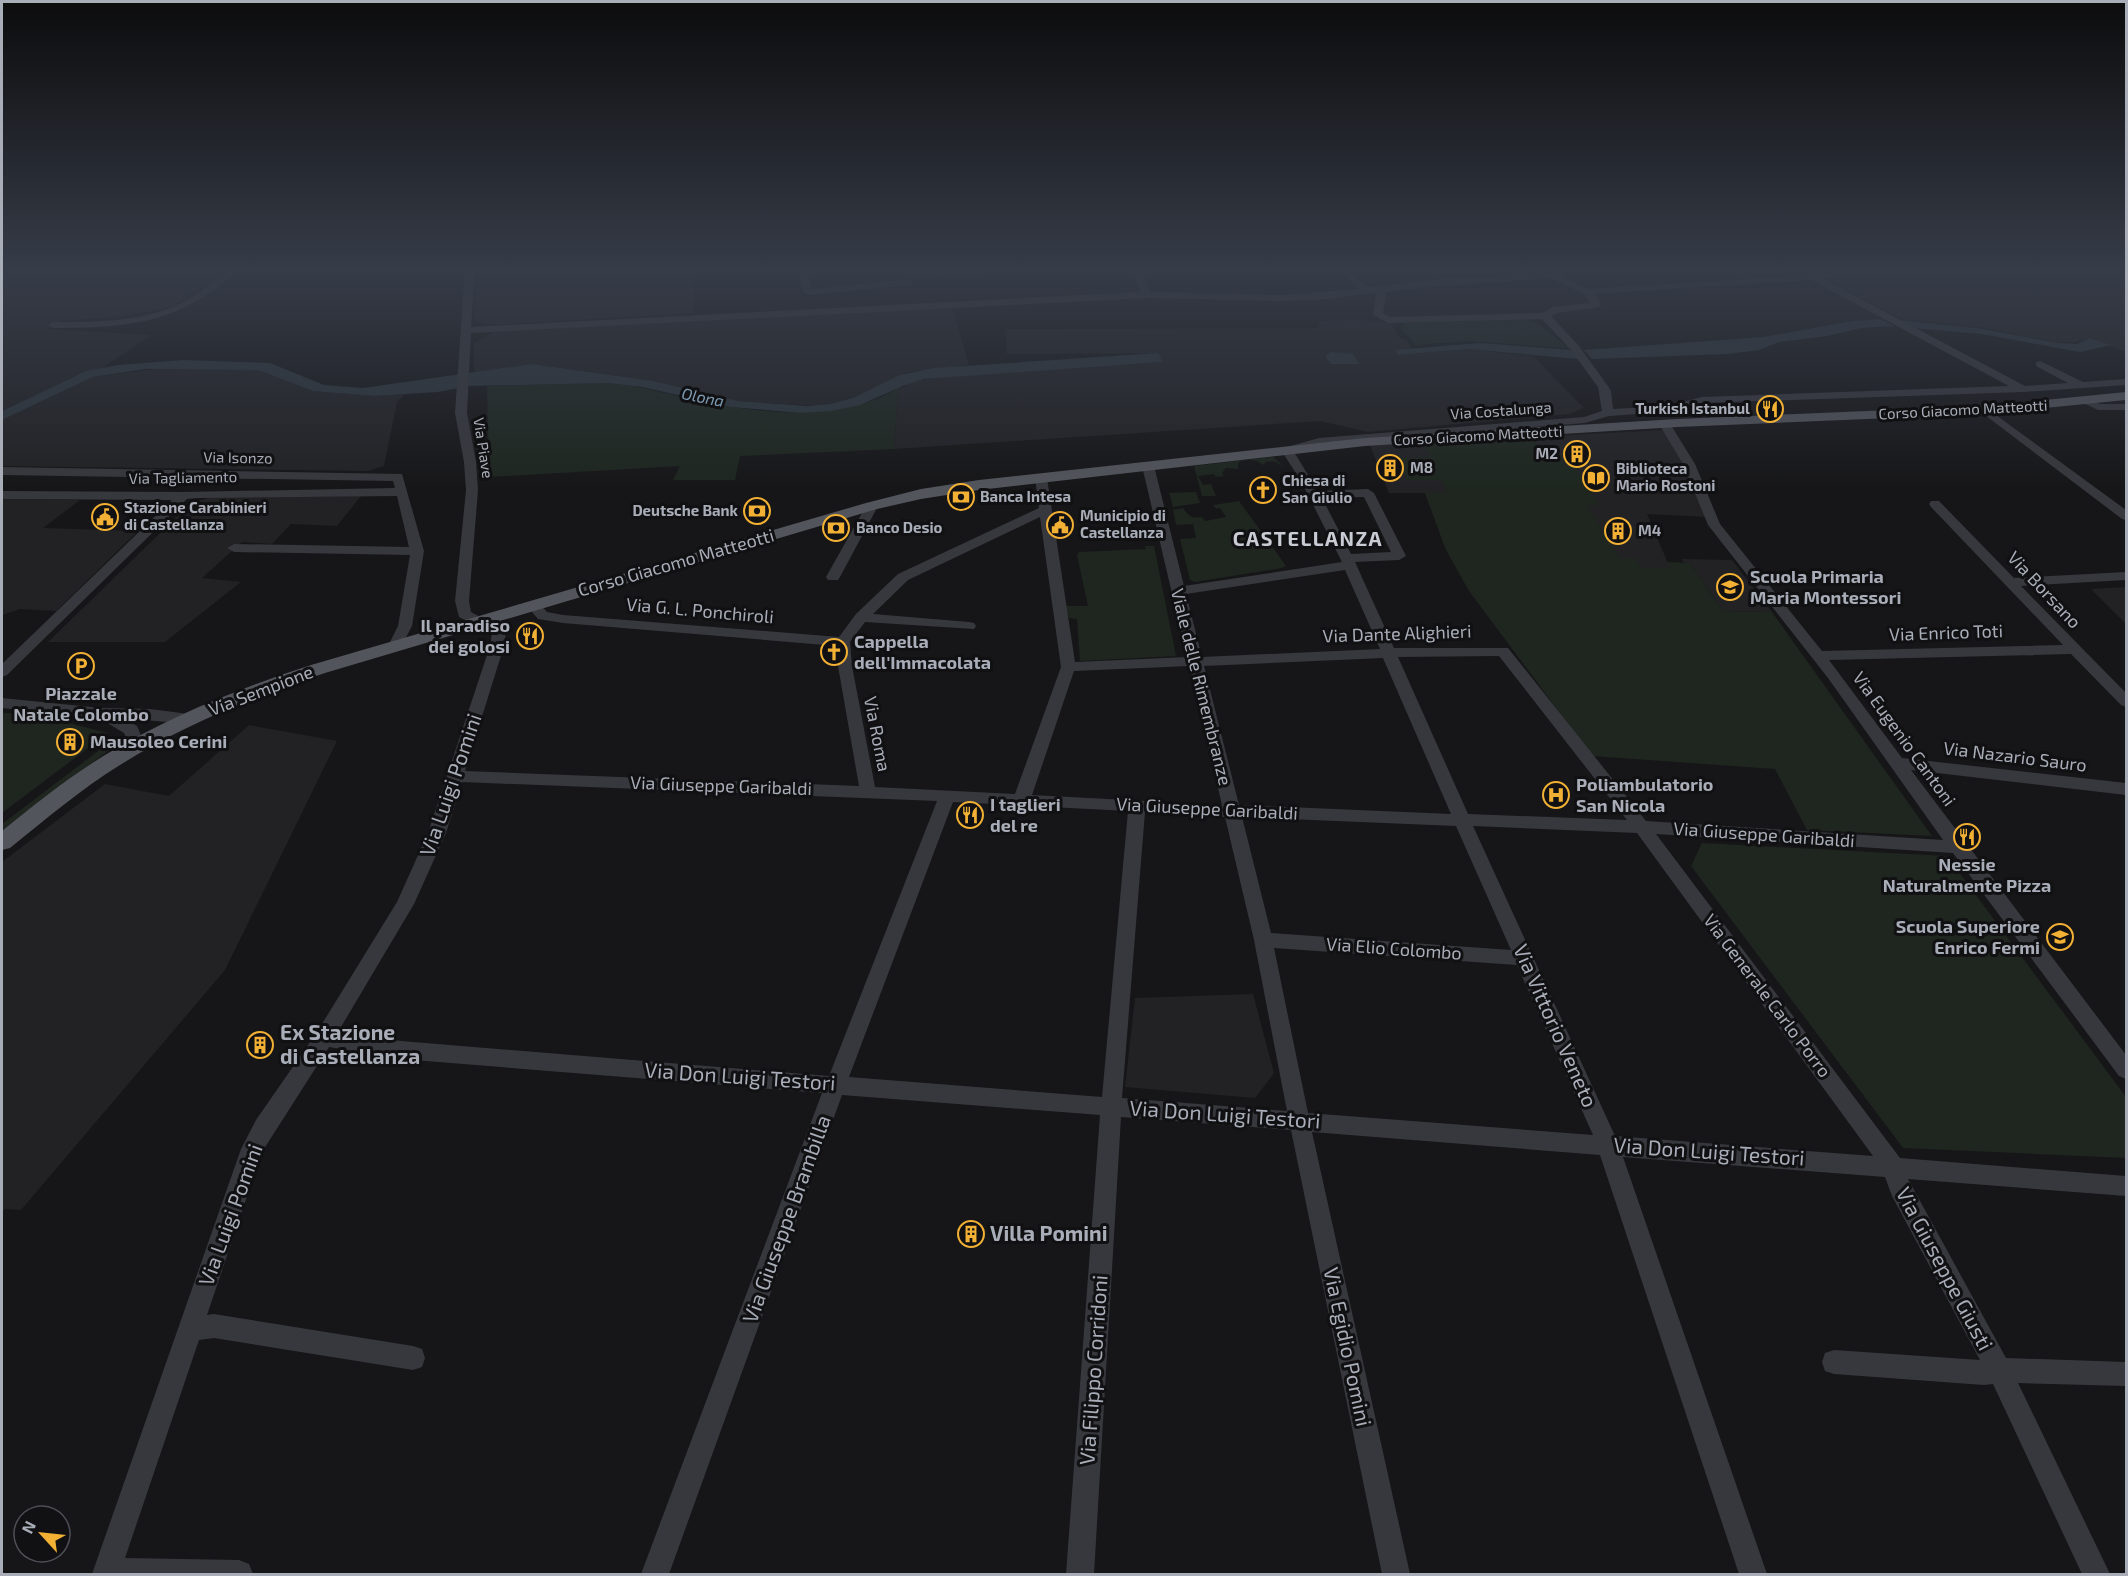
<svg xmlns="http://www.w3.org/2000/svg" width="2128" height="1576" font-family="'Exo 2',sans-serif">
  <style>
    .built { fill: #222225 }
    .green { fill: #1e261f }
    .water { fill: #2c353c }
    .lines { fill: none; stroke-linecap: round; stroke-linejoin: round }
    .minor { fill: #37383d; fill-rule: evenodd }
    .major { fill: #53555c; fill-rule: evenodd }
    .labels { text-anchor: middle; stroke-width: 6; stroke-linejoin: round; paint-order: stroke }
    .far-poi-label { font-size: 15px; font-weight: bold; fill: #a8adb8; stroke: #111113; text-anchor: start }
    .far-street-label { font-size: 15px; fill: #a8adb8; stroke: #111113 }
    .far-water-label { font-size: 16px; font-style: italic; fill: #7f9bb3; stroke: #111113 }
    .street-label { font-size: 18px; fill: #a8adb8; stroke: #111113 }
    .poi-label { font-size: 18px; font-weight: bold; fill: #a8adb8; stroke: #111113; text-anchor: start }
    .far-district-label { font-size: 20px; font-weight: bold; letter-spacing: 1.5px; fill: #c9ccd4; stroke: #111113 }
    .near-street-label { font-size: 21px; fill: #a8adb8; stroke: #111113 }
    .near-poi-label { font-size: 21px; font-weight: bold; fill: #a8adb8; stroke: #111113; text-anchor: start }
  </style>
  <rect width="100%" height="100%" fill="#161618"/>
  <path class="built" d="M 2,269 L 230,269 L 171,307 L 117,317 L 60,321 L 47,329 L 151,335 L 104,367 L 80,374 L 2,411 Z
    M 479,269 L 694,269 L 693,313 L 492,325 L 481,323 L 475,320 L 474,314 Z
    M 1924,269 L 2126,269 L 2126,352 L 2089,338 L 2075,342 L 2056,342 L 1979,327 L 1903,319 L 1827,280 Z
    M 952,308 L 969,365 L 910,372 L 853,398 L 818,406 L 738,401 L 654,381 L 532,364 L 474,373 L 474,343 L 495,331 Z
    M 1357,320 L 1391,323 L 1400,338 L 1407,340 L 1412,349 L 1394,350 L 1398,355 L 1467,349 L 1533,356 L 1584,408 L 1569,414 L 1368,432 L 1320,421 L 894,449 L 898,390 L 915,381 L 944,377 L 1163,362 L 1158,353 L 1007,354 L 1006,329 L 1318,328 L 1319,321 Z
    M 156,369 L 258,370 L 313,391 L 374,396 L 405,394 L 397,402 L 384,466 L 368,471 L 2,466 L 2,420 L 93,377 Z
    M 1667,430 L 1708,517 L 1647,514 L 1670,568 L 1642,568 L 1619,558 L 1446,550 L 1425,493 L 1389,493 L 1370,445 Z
    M 361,496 L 337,526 L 291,524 L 272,544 L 242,542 L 202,578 L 241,582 L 165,642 L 48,642 L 191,503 L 208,498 Z
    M 2,499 L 80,500 L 43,528 L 138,531 L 56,611 L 20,609 L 2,615 Z
    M 1682,559 L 1732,560 L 1772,612 L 1723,611 L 1690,563 L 1684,563 Z
    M 2126,587 L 2126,624 L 2091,589 Z
    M 249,725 L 337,741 L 225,970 L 21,1210 L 5,1209 L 2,1212 L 2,862 L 105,784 L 169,796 Z
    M 1253,994 L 1274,1073 L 1255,1098 L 1125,1087 L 1135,998 Z"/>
  <path class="green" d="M 1529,320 L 1537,323 L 1569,348 L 1466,341 L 1416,345 L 1400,327 L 1406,322 Z
    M 608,383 C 643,386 676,397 711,403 C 765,414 820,418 874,400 C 884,397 893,390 903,386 L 898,390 L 894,449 L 740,456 L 735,480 L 673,480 L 680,466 L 489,477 L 487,386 Z
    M 1532,438 L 1538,446 L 1556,445 L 1565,465 L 1575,465 L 1599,505 L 1587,505 L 1619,558 L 1635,558 L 1642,568 L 1670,568 L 1667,562 L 1690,563 L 1723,611 L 1772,612 L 1932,836 L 1807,830 L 1775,769 L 1592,756 L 1469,591 L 1446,550 L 1425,493 L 1447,493 L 1441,480 L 1407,480 L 1398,458 L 1430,457 L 1423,444 Z
    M 1273,457 L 1283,466 L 1273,461 L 1266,462 L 1263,465 C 1256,459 1247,458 1238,463 L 1238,469 L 1226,468 L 1222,473 L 1224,476 L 1216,477 L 1214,474 L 1198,476 L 1203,485 L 1211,484 L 1216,496 L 1202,496 L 1194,466 Z
    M 1196,492 L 1200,503 L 1173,507 L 1169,493 Z
    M 1239,501 L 1286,566 L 1282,568 L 1195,582 L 1190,580 L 1180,539 L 1196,538 L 1193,524 L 1176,525 L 1173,510 L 1183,508 C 1189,516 1192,519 1202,517 L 1205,521 L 1226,517 L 1220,508 L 1216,509 L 1213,505 Z
    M 1145,546 L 1154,546 L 1176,656 L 1080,661 L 1077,619 L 1069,618 L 1065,606 L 1088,606 L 1077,555 L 1079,552 L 1146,549 Z
    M 2,713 L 33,714 L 108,733 L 2,813 Z
    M 113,743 L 113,747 L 2,831 L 2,824 L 106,745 Z
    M 1702,843 L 1947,856 L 2126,1097 L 2126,1158 L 1903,1148 L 1691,866 Z"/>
  <path class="water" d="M 1880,319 L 1894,326 L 1861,328 L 1827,336 L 1779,342 L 1759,350 L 1728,354 L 1592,359 L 1584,350 L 1764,337 L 1852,321 Z
    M 1898,320 L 1977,328 L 2058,343 L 2077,344 L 2089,338 L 2111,345 L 2080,352 L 1982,334 L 1913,328 Z
    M 1481,343 L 1571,350 L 1578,359 L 1467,349 L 1398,355 L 1394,350 Z
    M 1331,352 L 1353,354 L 1359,364 L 1331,364 L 1325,356 Z
    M 1158,353 L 1163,362 L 924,379 L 903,386 L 860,405 L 831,411 L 801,413 L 731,407 L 642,387 L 608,383 L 469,386 L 438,392 L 374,396 L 313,391 L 258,370 L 146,369 L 93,377 L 2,420 L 2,411 L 86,371 L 118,365 L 183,360 L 270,363 L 324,385 L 363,388 L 532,364 L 654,381 L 738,401 L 808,406 L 829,404 L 853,398 L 900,375 L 934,368 Z"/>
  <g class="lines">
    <path class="minor" d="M 229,269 L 240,269 C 181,323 130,328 53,328 L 48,325 L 53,322 C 99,322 147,322 188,300 C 203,291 215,279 229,269 Z
      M 465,269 L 475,269 L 471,327 L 1140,292 L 1133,269 L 1142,269 L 1150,292 L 1281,295 L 1359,289 L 1337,269 L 1347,269 L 1363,284 L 1372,287 L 1437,279 L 1483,278 L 1581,269 L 1560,276 L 1589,289 L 1797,276 L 1860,269 L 1894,269 L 1823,279 L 2025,386 L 2068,383 L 2036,366 L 2036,362 L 2040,361 L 2083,382 L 2126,379 L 2126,385 L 2023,392 L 1702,403 L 1667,412 L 1609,416 L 1585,423 L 1320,444 L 1294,452 L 1318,491 L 1368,489 L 1374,493 L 1406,556 L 1399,560 L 1355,562 L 1394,648 L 1508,648 L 1646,821 L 1943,840 L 1828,678 L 1708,525 L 1683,464 L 1659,424 L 1661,422 L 1669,422 L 1695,464 L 1720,524 L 1822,651 L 2063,645 L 1931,507 L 1929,504 L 1931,501 L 1939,501 L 2014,578 L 2126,572 L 2126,580 L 2021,586 L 2126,693 L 2126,707 L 2121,705 L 2071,654 L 1829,660 L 1902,758 L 2126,783 L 2126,795 L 1911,770 L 2126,1055 L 2126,1079 L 2119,1076 L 1953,853 L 1656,834 L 1900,1158 L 2126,1176 L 2126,1196 L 1908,1179 L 2006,1358 L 2126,1362 L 2126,1386 L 2018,1383 L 2110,1574 L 2082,1574 L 1993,1384 L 1984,1385 L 1834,1374 L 1825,1371 L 1822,1362 L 1825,1353 L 1834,1350 L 1980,1360 L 1892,1196 L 1885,1177 L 1623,1157 L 1767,1574 L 1739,1574 L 1600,1155 L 1312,1132 L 1410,1574 L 1382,1574 L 1291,1130 L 1121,1117 L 1094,1574 L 1066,1574 L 1100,1115 L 842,1095 L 669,1574 L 641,1574 L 822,1093 L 401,1059 L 329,1047 L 262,1152 L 207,1315 L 214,1314 L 413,1346 L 422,1349 L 425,1358 L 422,1367 L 413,1370 L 214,1338 L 199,1340 L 125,1558 L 239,1560 L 249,1564 L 253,1574 L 92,1574 L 241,1149 L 256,1120 L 317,1032 L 397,902 L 428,833 L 490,646 L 492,633 L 459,617 L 455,601 L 466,490 L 464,462 L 455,413 ZM 1550,278 L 1584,294 L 1590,303 L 1553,307 L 1543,313 L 1390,317 L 1383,313 L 1386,294 L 1384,292 C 1439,285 1494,283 1550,278 ZM 1811,280 L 2009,386 L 1702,397 L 1667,406 L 1613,409 L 1611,391 L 1608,386 L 1579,346 L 1551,316 L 1556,313 L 1599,307 L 1601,305 L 1594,294 ZM 1371,293 L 1376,295 L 1373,315 L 1388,323 L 1542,319 L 1571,350 L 1598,387 L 1602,411 L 1584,417 L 1319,438 L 1283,448 L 1281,450 L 1301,481 L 1342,562 L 1184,586 L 1154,466 L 1152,463 L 1144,463 L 1142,466 L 1187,657 L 1075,662 L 1047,478 L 1041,474 L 1035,478 L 1039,508 L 898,574 L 856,614 L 839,637 L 563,615 L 547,612 L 538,602 L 528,602 L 526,605 L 538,619 L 563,623 L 837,646 L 838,666 L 859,786 L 465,771 L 504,646 L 506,631 L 471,612 L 469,601 L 478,490 L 476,462 L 467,413 L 471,333 L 1146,298 L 1281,301 L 1328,299 ZM 1364,497 L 1391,552 L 1351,554 L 1322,498 ZM 1040,517 L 1061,667 L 1015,794 L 875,787 L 852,666 L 850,642 L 865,622 L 974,629 L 976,626 L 974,623 L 969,622 L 873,614 L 908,580 ZM 1345,570 L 1380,649 L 1202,657 L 1186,594 ZM 1499,656 L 1627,820 L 1468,814 L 1398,657 ZM 1383,658 L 1451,814 L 1239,805 L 1204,666 ZM 1189,666 L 1222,805 L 1032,795 L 1074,671 ZM 462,782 L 937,801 L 829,1076 L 401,1041 L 338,1032 L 414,904 L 446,833 ZM 953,802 L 1128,811 L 1102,1097 L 849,1077 ZM 1145,812 L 1225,817 L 1254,940 L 1287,1111 L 1122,1098 ZM 1242,817 L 1456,826 L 1511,950 L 1271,933 ZM 1473,826 L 1637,833 L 1873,1156 L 1615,1136 ZM 1274,948 L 1517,965 L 1593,1135 L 1308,1113 Z
      M 798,269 L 807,269 L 812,289 L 910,279 L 915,282 L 910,285 L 808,295 L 803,292 Z
      M 958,269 L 1024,269 L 1020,272 L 906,278 L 901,275 L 906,272 Z
      M 2087,399 L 2100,404 L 2126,404 L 2126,410 L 2098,410 L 2081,402 Z
      M 1985,407 L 2126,510 L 2126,520 L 2122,519 L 1981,412 L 1979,410 Z
      M 2,467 L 402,474 L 424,551 L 412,626 L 400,649 L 390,649 L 388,646 L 398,626 L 410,555 L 234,552 L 227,548 L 234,544 L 409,547 L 397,496 L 198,498 L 187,499 L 7,675 L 2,677 L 2,664 L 172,500 L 2,499 L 2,491 L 183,492 L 395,488 L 393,481 L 2,475 Z
      M 872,502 L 878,506 L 840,577 L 838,580 L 828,580 L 826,577 L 866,506 Z
      M 2,698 L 101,708 L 150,709 L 189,714 L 197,719 L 189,724 L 123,718 L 137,726 L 145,745 L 143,749 L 131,749 L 124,733 L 99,718 L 2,708 Z"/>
    <path class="major" d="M 2126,392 L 2126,400 L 1985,414 L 1677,427 L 1365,446 L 979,490 L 921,499 L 877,509 L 325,673 C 253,697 184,725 120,765 C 81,789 46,819 10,848 L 2,850 L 2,831 C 35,804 69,777 105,755 C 170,716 240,688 311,665 L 866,503 L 921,489 L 979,480 L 1365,438 L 1677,419 L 1985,406 Z"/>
  </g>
  <linearGradient id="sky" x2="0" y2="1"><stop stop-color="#0c0c0d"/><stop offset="0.55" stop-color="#363c48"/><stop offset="1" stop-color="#363c48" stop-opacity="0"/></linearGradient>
  <rect width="2128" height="490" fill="url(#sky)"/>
  <defs>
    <symbol id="restaurant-ring" viewBox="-11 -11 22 22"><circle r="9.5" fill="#111113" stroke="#f2b134" stroke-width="1.5"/><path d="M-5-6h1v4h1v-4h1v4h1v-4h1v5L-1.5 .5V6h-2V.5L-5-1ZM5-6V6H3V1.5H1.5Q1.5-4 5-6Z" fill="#f2b134"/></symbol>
    <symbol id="building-ring" viewBox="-11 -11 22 22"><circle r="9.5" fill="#111113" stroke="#f2b134" stroke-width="1.5"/><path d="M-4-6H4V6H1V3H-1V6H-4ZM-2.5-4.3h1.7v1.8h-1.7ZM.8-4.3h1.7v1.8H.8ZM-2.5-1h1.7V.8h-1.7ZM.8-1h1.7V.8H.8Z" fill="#f2b134"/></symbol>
    <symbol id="library-ring" viewBox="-11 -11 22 22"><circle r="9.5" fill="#111113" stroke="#f2b134" stroke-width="1.5"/><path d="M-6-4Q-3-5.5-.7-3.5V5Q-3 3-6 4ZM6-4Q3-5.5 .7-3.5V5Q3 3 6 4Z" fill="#f2b134"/></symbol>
    <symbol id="church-ring" viewBox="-11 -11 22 22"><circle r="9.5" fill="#111113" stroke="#f2b134" stroke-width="1.5"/><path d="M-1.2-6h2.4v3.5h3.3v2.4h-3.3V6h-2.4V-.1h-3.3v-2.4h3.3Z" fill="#f2b134"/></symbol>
    <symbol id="bank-ring" viewBox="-11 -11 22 22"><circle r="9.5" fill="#111113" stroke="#f2b134" stroke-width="1.5"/><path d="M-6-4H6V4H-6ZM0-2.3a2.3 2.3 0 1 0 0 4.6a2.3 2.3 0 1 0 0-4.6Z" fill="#f2b134"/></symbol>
    <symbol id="civic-ring" viewBox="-11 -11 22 22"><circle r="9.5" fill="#111113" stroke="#f2b134" stroke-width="1.5"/><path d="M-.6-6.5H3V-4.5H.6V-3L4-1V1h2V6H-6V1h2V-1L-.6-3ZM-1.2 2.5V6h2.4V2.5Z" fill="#f2b134"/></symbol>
    <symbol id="school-ring" viewBox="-11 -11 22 22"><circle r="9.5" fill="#111113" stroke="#f2b134" stroke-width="1.5"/><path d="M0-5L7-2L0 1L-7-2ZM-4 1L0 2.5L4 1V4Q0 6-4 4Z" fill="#f2b134"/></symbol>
    <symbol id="parking-ring" viewBox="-11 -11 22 22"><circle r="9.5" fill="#111113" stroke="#f2b134" stroke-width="1.5"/><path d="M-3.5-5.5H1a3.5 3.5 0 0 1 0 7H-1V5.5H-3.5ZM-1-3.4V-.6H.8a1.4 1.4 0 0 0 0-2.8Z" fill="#f2b134"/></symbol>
    <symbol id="hospital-ring" viewBox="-11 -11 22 22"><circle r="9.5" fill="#111113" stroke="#f2b134" stroke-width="1.5"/><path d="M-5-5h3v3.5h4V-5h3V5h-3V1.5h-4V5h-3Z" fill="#f2b134"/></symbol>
  </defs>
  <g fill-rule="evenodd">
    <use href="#restaurant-ring" x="1755" y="394" width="30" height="30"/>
    <use href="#building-ring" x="1562" y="439" width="30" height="30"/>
    <use href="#building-ring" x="1375" y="453" width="30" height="30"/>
    <use href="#library-ring" x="1581" y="463" width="30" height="30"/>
    <use href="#church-ring" x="1248" y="475" width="30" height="30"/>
    <use href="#bank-ring" x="946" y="482" width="30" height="30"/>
    <use href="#bank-ring" x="742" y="496" width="30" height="30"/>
    <use href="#civic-ring" x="90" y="502" width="30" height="30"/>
    <use href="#civic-ring" x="1045" y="510" width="30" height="30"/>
    <use href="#bank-ring" x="821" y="513" width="30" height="30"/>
    <use href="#building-ring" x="1603" y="516" width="30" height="30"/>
    <use href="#school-ring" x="1715" y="572" width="30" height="30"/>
    <use href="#restaurant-ring" x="515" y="621" width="30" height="30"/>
    <use href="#church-ring" x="819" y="637" width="30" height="30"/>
    <use href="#parking-ring" x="66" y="651" width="30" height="30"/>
    <use href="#building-ring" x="55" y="727" width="30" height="30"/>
    <use href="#hospital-ring" x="1541" y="780" width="30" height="30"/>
    <use href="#restaurant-ring" x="955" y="800" width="30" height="30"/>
    <use href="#restaurant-ring" x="1952" y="822" width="30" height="30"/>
    <use href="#school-ring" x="2045" y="922" width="30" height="30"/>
    <use href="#building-ring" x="245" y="1030" width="30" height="30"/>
    <use href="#building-ring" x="956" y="1219" width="30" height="30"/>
  </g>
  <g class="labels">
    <g class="far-poi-label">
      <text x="1750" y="414" text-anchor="end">Turkish Istanbul</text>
      <text x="1558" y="459" text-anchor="end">M2</text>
      <text x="1410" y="473">M8</text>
      <text x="1616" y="474">Biblioteca<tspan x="1616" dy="17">Mario Rostoni</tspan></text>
      <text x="1282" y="486">Chiesa di<tspan x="1282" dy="17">San Giulio</tspan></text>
      <text x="980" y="502">Banca Intesa</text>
      <text x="124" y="513">Stazione Carabinieri<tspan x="124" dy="17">di Castellanza</tspan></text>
      <text x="738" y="516" text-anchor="end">Deutsche Bank</text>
      <text x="1080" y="521">Municipio di<tspan x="1080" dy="17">Castellanza</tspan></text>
      <text x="856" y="533">Banco Desio</text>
      <text x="1638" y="536">M4</text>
    </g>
    <g class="far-street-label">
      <text transform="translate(1963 410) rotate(-3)" y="5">Corso Giacomo Matteotti</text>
      <text transform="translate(1501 411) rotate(-4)" y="5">Via Costalunga</text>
      <text transform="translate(1478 436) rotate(-3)" y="5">Corso Giacomo Matteotti</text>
      <text transform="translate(483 448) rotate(81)" y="5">Via Piave</text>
      <text transform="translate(238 458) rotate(1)" y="5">Via Isonzo</text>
      <text transform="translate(183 478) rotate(-1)" y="5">Via Tagliamento</text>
    </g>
    <g class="far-water-label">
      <text transform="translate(703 397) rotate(11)" y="6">Olona</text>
    </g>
    <g class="street-label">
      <text transform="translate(676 563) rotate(-16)" y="6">Corso Giacomo Matteotti</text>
      <text transform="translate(2044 590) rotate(47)" y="6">Via Borsano</text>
      <text transform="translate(700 611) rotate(5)" y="6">Via G. L. Ponchiroli</text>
      <text transform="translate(1946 633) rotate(-2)" y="6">Via Enrico Toti</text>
      <text transform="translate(1397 634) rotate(-2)" y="6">Via Dante Alighieri</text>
      <text transform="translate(1201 687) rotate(76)" y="6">Viale delle Rimembranze</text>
      <text transform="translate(261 691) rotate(-21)" y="6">Via Sempione</text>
      <text transform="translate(877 734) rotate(79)" y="6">Via Roma</text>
      <text transform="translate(1904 739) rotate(54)" y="6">Via Eugenio Cantoni</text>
      <text transform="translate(2015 757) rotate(7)" y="6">Via Nazario Sauro</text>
      <text transform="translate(721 786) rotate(2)" y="6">Via Giuseppe Garibaldi</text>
      <text transform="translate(1207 809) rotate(3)" y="6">Via Giuseppe Garibaldi</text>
      <text transform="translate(1764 835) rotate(4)" y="6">Via Giuseppe Garibaldi</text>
      <text transform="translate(1394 949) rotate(4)" y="6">Via Elio Colombo</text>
      <text transform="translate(1767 996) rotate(53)" y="6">Via Generale Carlo Porro</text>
    </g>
    <g class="poi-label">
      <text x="1750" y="583">Scuola Primaria<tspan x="1750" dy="21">Maria Montessori</tspan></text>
      <text x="510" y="632" text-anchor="end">Il paradiso<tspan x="510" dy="21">dei golosi</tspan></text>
      <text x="854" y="648">Cappella<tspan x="854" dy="21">dell'Immacolata</tspan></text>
      <text x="81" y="700" text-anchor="middle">Piazzale<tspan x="81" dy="21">Natale Colombo</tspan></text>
      <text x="90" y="748">Mausoleo Cerini</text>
      <text x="1576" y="791">Poliambulatorio<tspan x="1576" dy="21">San Nicola</tspan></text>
      <text x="990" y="811">I taglieri<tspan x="990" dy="21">del re</tspan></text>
      <text x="1967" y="871" text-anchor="middle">Nessie<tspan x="1967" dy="21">Naturalmente Pizza</tspan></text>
      <text x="2040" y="933" text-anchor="end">Scuola Superiore<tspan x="2040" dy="21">Enrico Fermi</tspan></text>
    </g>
    <g class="far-district-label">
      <text x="1308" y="546">CASTELLANZA</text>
    </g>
    <g class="near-street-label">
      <text transform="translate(451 785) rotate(-71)" y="7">Via Luigi Pomini</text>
      <text transform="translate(1555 1026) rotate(66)" y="7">Via Vittorio Veneto</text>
      <text transform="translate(740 1077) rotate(4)" y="7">Via Don Luigi Testori</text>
      <text transform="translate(1225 1115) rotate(4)" y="7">Via Don Luigi Testori</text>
      <text transform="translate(1709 1152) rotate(4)" y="7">Via Don Luigi Testori</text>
      <text transform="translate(231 1215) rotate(-70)" y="7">Via Luigi Pomini</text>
      <text transform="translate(787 1219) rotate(-70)" y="7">Via Giuseppe Brambilla</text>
      <text transform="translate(1944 1269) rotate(62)" y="7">Via Giuseppe Giusti</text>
      <text transform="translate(1347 1347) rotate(78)" y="7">Via Egidio Pomini</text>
      <text transform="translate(1094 1370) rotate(-86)" y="7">Via Filippo Corridoni</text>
    </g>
    <g class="near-poi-label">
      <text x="280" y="1040">Ex Stazione<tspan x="280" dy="24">di Castellanza</tspan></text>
      <text x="990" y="1241">Villa Pomini</text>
    </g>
  </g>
  <rect width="2128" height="1576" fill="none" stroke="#a8adb8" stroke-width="6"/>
  <g transform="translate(42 1534) rotate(297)"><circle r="28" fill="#111113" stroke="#4d4f55" stroke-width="1.5"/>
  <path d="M0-4.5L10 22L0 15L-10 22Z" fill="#f2b134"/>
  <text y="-9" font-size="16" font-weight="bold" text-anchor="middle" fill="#a8adb8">N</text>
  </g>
</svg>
